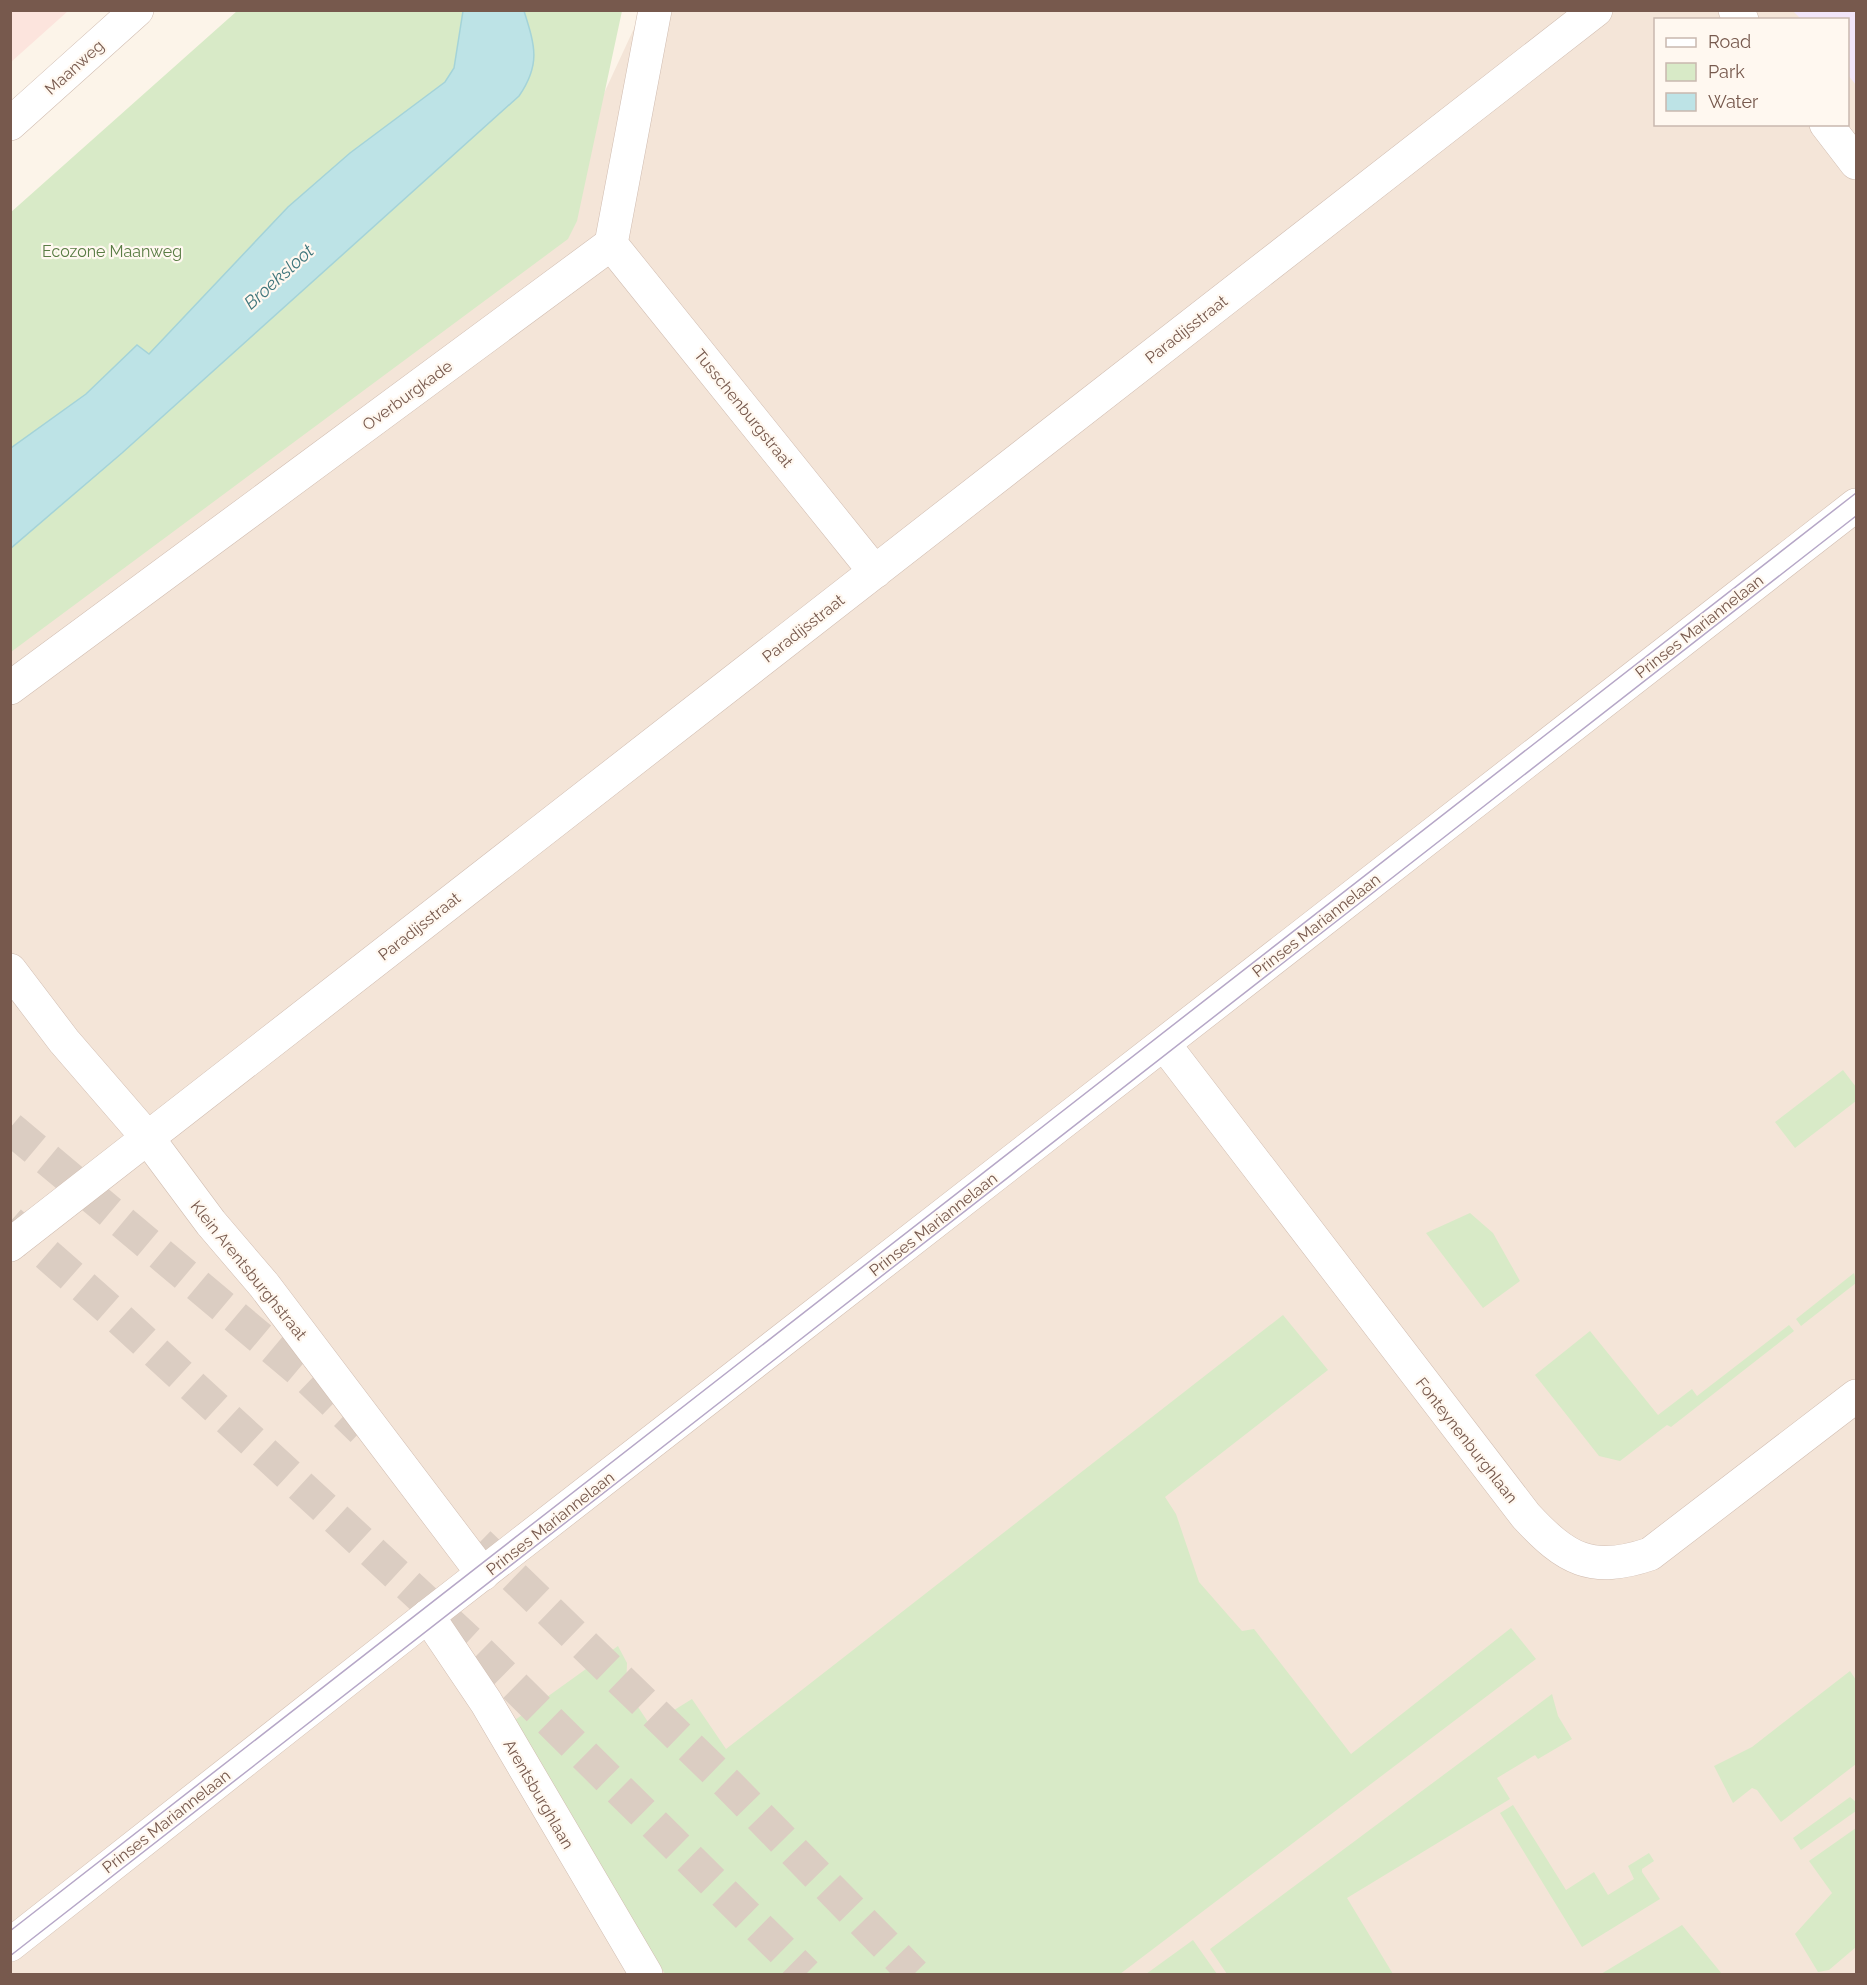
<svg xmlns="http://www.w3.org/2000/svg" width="1867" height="1985" font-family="Raleway,sans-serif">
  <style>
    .residential { fill: #f4e5d8; fill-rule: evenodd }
    .commercial { fill: #fce4dd }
    .education { fill: #f1e5f9 }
    .green { fill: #d8eac7 }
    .water { fill: #bde3e6; stroke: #a4d3d8; stroke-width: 1.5 }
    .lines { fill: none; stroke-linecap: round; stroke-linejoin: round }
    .primary-tunnel { stroke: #dbcdc2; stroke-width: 33; stroke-dasharray: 33 16; stroke-linecap: butt }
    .minor-casing { stroke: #d1bdb1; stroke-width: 34 }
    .tertiary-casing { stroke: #d1bdb1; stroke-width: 34 }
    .minor { stroke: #fff; stroke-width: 33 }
    .tertiary { stroke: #fff; stroke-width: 33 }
    .tram { stroke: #b6a7c7; stroke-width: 1.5 }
    .labels { text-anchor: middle; stroke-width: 4.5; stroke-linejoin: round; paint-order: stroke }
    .street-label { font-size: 16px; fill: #77594d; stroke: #fff8f0 }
    .park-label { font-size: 16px; fill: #597c44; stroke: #fff8f0 }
    .water-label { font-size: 18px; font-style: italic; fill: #40767c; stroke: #fff8f0 }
  </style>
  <rect width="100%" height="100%" fill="#fcf4e9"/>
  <path class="residential" d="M 642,11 L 1856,11 L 1856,1974 L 11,1974 L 11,635 L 545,221 ZM 1656,20 L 1848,20 L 1848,124 L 1656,124 Z"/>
  <path class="commercial" d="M 11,10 L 68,10 L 68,11 L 11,62 Z"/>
  <path class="education" d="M 1793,11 L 1856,11 L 1856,85 L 1848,75 L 1848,20 L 1801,19 Z"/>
  <path class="green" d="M 237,11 L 463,11 L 454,68 L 445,82 L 350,153 L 288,207 L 149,355 L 137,345 L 86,394 L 11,448 L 10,213 Z
    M 524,11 L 622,11 L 577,221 L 568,239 L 11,652 L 10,548 L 122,453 L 519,96 C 539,67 534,43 524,11 Z
    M 1843,1070 L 1856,1087 L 1856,1101 L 1795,1148 L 1775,1122 Z
    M 1470,1213 L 1493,1233 L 1520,1281 L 1483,1308 L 1426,1233 Z
    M 1854,1273 L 1856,1283 L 1801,1326 L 1796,1319 Z
    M 1283,1315 L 1328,1370 L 1165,1497 L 1176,1514 L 1199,1582 L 1242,1631 L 1254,1629 L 1351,1754 L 1511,1628 L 1536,1659 L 1120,1974 L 665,1974 L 515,1720 L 618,1646 L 627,1663 L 626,1689 L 650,1725 L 692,1699 L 726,1749 Z
    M 1789,1325 L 1794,1331 L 1671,1427 L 1667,1425 L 1620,1461 L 1599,1456 L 1535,1375 L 1590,1331 L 1658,1415 L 1692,1389 L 1697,1396 Z
    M 1850,1671 L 1856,1680 L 1856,1764 L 1781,1822 L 1757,1790 L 1752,1788 L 1733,1803 L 1714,1766 L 1752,1747 Z
    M 1552,1694 L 1558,1716 L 1572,1739 L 1538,1759 L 1535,1755 L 1497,1778 L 1510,1799 L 1347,1898 L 1393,1974 L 1227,1974 L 1210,1949 Z
    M 1850,1797 L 1856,1802 L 1856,1811 L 1801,1850 L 1793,1838 Z
    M 1513,1805 L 1566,1890 L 1594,1872 L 1608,1895 L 1634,1879 L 1628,1866 L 1649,1853 L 1654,1861 L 1642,1869 L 1642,1872 L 1660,1899 L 1582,1947 L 1500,1813 Z
    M 1856,1828 L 1856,1947 L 1829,1970 L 1818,1972 L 1795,1934 L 1832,1893 L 1809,1861 Z
    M 1682,1925 L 1722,1974 L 1601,1974 Z
    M 1193,1940 L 1217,1974 L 1146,1974 Z"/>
  <path class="water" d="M 463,11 L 524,11 C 535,46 541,64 519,96 L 122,453 L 11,548 L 11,448 L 86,394 L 137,345 L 149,354 L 288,207 L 350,153 L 445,82 L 454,68 Z"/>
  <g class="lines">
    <path class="primary-tunnel" d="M 10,1128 L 308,1378 L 362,1430
      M 10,1222 L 110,1310 L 473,1645 L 806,1974
      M 479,1543 L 727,1783 L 914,1974"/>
    <defs>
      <path id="minor" d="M 1735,10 L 1742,20
        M 1826,124 L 1856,163
        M 611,244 L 875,572
        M 10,688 L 611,244 L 655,10
        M 10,970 L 64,1041 L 147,1137 L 211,1223 L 264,1285 L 483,1574
        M 10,1245 L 1596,10
        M 428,1616 L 486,1702 L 646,1974"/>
      <path id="tertiary" d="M 10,124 L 137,10
        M 1164,1044 L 1526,1516 C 1566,1559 1591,1574 1650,1554 L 1856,1396
        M 10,1945 L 428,1616 L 1856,505"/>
    </defs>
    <use href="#minor" class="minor-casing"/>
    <use href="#tertiary" class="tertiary-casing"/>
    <use href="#minor" class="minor"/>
    <use href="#tertiary" class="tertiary"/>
    <path class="tram" d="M 10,1931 L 1856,493
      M 10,1956 L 1856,516"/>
  </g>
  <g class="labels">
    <g class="street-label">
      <text transform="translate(74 67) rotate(-42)" y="6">Maanweg</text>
      <text transform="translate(1186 329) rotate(-38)" y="6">Paradijsstraat</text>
      <text transform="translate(407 395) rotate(-36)" y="6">Overburgkade</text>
      <text transform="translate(744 408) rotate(51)" y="6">Tusschenburgstraat</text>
      <text transform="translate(1699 626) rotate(-38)" y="6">Prinses Mariannelaan</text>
      <text transform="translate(803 628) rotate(-38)" y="6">Paradijsstraat</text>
      <text transform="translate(1316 925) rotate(-38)" y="6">Prinses Mariannelaan</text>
      <text transform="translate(419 926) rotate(-38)" y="6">Paradijsstraat</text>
      <text transform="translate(933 1224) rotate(-38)" y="6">Prinses Mariannelaan</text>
      <text transform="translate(249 1270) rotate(51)" y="6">Klein Arentsburghstraat</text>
      <text transform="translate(1467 1440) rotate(52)" y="6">Fonteynenburghlaan</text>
      <text transform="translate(550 1523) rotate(-38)" y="6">Prinses Mariannelaan</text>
      <text transform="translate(539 1794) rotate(60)" y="6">Arentsburghlaan</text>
      <text transform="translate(166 1821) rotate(-38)" y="6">Prinses Mariannelaan</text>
    </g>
    <g class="park-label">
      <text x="112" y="257">Ecozone Maanweg</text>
    </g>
    <g class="water-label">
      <text transform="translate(279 277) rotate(-42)" y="6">Broeksloot</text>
    </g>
  </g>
  <rect width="1867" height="1985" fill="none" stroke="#77594d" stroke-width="24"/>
  <rect x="1654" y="18" width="195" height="108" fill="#fff8f0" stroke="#c9b8af" stroke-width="1.5"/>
  <rect x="1666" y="38" width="30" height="9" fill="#ffffff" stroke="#c9b8af" stroke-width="1.5"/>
  <text x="1708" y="48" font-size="18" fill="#77594d">Road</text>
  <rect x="1666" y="63" width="30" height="18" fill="#d8eac7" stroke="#c9b8af" stroke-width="1.5"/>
  <text x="1708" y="78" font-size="18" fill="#77594d">Park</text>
  <rect x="1666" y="93" width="30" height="18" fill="#bde3e6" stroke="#c9b8af" stroke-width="1.5"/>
  <text x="1708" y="108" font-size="18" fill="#77594d">Water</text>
</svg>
